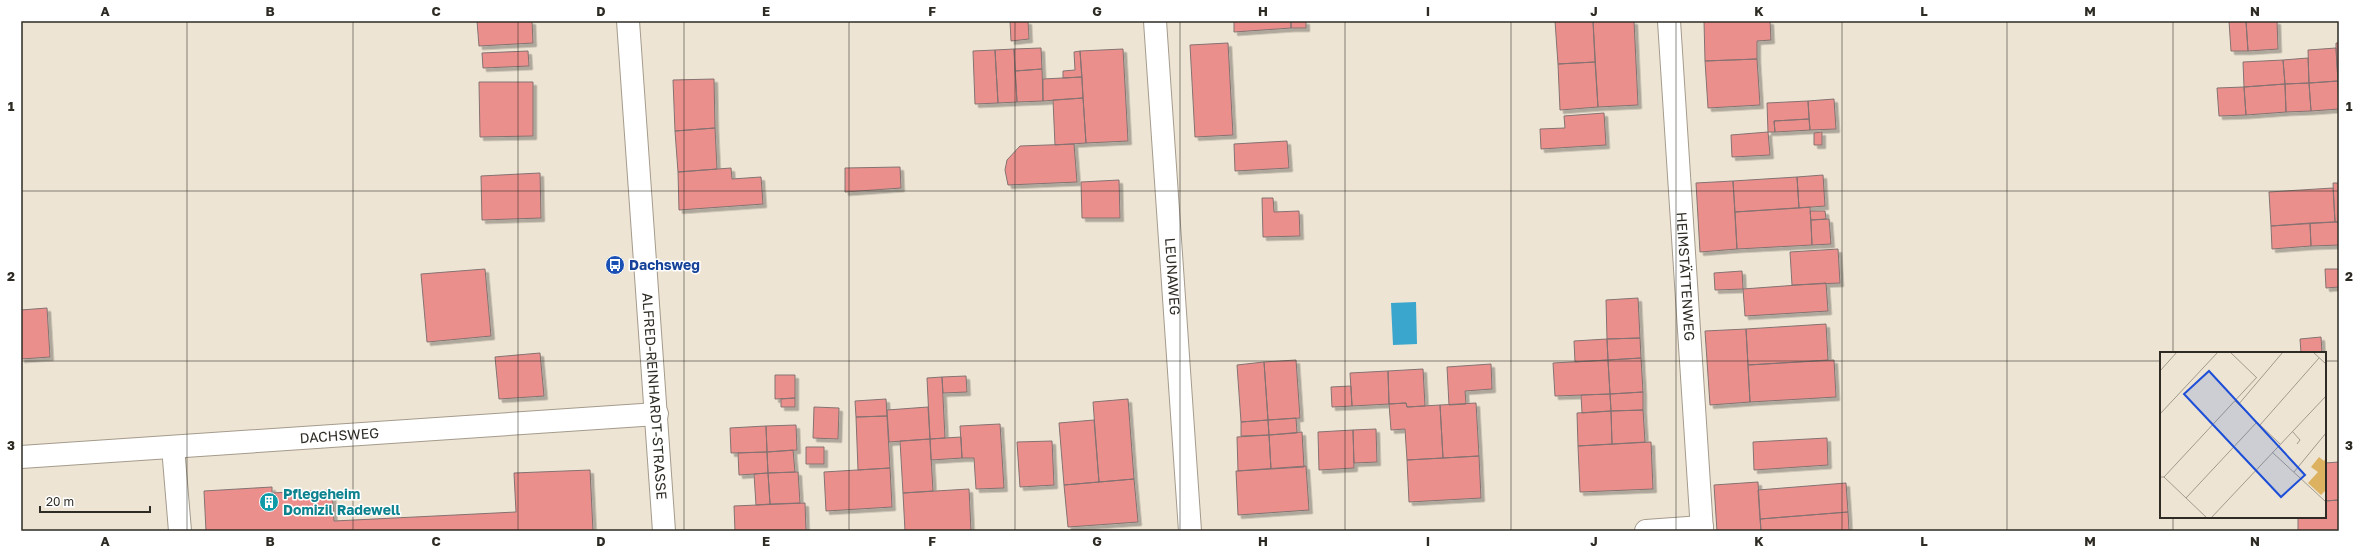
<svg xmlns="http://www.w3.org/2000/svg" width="2360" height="552" font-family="'Golos Text',sans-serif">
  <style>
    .water { fill: #3aa5cd }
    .building { fill: #eb8f8c; stroke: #857271; filter: url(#shadow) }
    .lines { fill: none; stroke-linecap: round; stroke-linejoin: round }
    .minor-casing { stroke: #a49b8c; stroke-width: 24 }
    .minor { stroke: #fff; stroke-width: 22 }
    .grid { fill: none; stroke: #2e2b24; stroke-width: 1; stroke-opacity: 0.55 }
    .labels { text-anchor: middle; stroke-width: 3; stroke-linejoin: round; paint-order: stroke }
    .transit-label { font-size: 14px; font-weight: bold; fill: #164399; stroke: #fff; text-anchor: start }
    .street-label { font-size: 14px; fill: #2e2b24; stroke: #fff }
    .culture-label { font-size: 14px; font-weight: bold; fill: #0d838f; stroke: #fff; text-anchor: start }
    .inset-road { fill: none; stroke: #a19a8d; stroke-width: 1 }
    .view { fill: #1d4ed8; fill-opacity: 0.15; stroke: #1d4ed8; stroke-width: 2 }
    .inset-edge { fill: none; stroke: #2e2b24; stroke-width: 2 }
    .neatline { fill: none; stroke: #2e2b24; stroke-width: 1.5 }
    .grid-label { font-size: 13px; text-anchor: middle; font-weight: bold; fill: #2e2b24 }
  </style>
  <defs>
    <filter id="shadow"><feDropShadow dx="3.5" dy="3.5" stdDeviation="0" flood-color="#0004"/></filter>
  </defs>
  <rect width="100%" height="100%" fill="#ede4d3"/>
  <path class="water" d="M 1416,302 L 1417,344 L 1393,345 L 1391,303 Z"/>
  <path class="building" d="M 477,21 L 532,21 L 533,43 L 479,46 Z
    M 1010,21 L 1028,21 L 1029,39 L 1011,41 Z
    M 1234,21 L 1291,21 L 1291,28 L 1234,32 Z
    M 1291,21 L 1306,21 L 1306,28 L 1291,28 Z
    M 1555,21 L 1593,21 L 1595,62 L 1558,64 Z
    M 1593,21 L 1634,21 L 1638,105 L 1598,107 Z
    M 1704,21 L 1770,21 L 1771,40 L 1757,41 L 1757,59 L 1705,61 Z
    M 2229,21 L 2246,21 L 2248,51 L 2231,51 Z
    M 2246,21 L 2277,21 L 2278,49 L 2248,51 Z
    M 1228,43 L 1233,135 L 1195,137 L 1190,45 Z
    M 2336,43 L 2339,43 L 2339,99 L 2336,48 Z
    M 1041,48 L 1042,69 L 1015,71 L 1014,49 Z
    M 2336,48 L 2338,81 L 2309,83 L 2308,50 Z
    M 1014,49 L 1017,102 L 998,103 L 995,50 Z
    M 1123,49 L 1128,141 L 1086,143 L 1080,51 Z
    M 995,50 L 998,103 L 975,104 L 973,51 Z
    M 528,51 L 529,66 L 483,68 L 482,53 Z
    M 1080,51 L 1082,77 L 1063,78 L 1063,71 L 1075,70 L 1074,52 Z
    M 2308,58 L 2309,83 L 2285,84 L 2283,60 Z
    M 1757,59 L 1760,105 L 1708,108 L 1705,61 Z
    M 2283,60 L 2285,84 L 2244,87 L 2243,62 Z
    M 1595,62 L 1598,107 L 1560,110 L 1558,64 Z
    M 1042,69 L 1043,101 L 1017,102 L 1015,71 Z
    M 1082,77 L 1083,98 L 1043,101 L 1043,79 Z
    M 714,79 L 715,128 L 675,131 L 673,80 Z
    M 2338,81 L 2339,109 L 2311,111 L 2309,83 Z
    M 479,82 L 533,82 L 533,136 L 480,137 Z
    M 2309,83 L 2311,111 L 2286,112 L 2285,84 Z
    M 2285,84 L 2286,112 L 2246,115 L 2244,87 Z
    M 2244,87 L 2246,115 L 2219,116 L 2217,88 Z
    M 1083,98 L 1086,143 L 1055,145 L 1053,100 Z
    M 1834,99 L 1836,129 L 1810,130 L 1808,101 Z
    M 1808,101 L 1809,119 L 1774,121 L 1775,132 L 1768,132 L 1767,103 Z
    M 1604,113 L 1606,145 L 1541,149 L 1540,129 L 1565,128 L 1564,116 Z
    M 1809,119 L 1810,130 L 1775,132 L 1774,121 Z
    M 715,128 L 717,169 L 678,172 L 675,131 Z
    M 1768,132 L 1770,155 L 1732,157 L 1731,135 Z
    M 1822,132 L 1822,145 L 1814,145 L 1814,133 Z
    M 1287,141 L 1289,168 L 1235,171 L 1234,144 Z
    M 1074,144 L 1077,182 L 1008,185 L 1005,170 L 1007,160 L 1020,146 Z
    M 900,167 L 901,188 L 845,192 L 845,168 Z
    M 731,168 L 732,179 L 761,177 L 763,204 L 679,210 L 678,172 Z
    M 540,173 L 541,218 L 482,220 L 481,176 Z
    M 1823,175 L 1825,206 L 1799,208 L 1797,177 Z
    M 1797,177 L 1799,208 L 1735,212 L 1733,181 Z
    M 1119,180 L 1120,218 L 1082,218 L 1081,182 Z
    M 1733,181 L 1737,249 L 1700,252 L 1696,183 Z
    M 2333,183 L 2339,183 L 2339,222 L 2335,222 Z
    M 2333,188 L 2335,222 L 2271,226 L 2269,192 Z
    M 1262,198 L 1273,198 L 1274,212 L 1299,211 L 1300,236 L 1263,237 Z
    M 1810,207 L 1812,245 L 1737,249 L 1735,212 Z
    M 1810,211 L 1825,211 L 1826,219 L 1811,220 Z
    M 1829,219 L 1831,244 L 1812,245 L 1811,220 Z
    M 2335,222 L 2339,222 L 2339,245 L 2311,246 L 2310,223 Z
    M 2310,223 L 2311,246 L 2272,249 L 2271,226 Z
    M 1838,249 L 1840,283 L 1792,285 L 1790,252 Z
    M 485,269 L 491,336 L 427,342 L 421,274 Z
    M 2325,269 L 2339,269 L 2339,287 L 2326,288 Z
    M 1742,271 L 1743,289 L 1715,290 L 1714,273 Z
    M 1826,283 L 1828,311 L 1745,316 L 1743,289 Z
    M 1638,298 L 1640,338 L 1607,339 L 1606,300 Z
    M 47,308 L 50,357 L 21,359 L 21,310 Z
    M 1826,324 L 1828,360 L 1748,365 L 1746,329 Z
    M 1746,329 L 1750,402 L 1710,405 L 1705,331 Z
    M 2321,337 L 2322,353 L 2301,353 L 2300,339 Z
    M 1640,338 L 1641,358 L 1608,360 L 1607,339 Z
    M 1607,339 L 1608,360 L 1575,362 L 1574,341 Z
    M 540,353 L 544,396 L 499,399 L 495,357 Z
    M 1641,358 L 1643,392 L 1610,394 L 1608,360 Z
    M 1296,360 L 1300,418 L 1268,420 L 1264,362 Z
    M 1608,360 L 1610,394 L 1555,396 L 1553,363 Z
    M 1834,360 L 1836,397 L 1750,402 L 1748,365 Z
    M 1264,362 L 1268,420 L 1241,422 L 1237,365 Z
    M 1491,364 L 1492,389 L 1465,391 L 1466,404 L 1449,405 L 1447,367 Z
    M 1423,369 L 1425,406 L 1407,407 L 1406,403 L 1389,404 L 1388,371 Z
    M 1388,371 L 1389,404 L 1352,406 L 1350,373 Z
    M 775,375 L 795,375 L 795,398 L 775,399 Z
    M 966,376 L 967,392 L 943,393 L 942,377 Z
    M 942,377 L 945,438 L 930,439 L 927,378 Z
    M 1351,386 L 1352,406 L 1332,407 L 1331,387 Z
    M 1643,392 L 1643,410 L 1611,411 L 1610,394 Z
    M 1610,394 L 1611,411 L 1582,413 L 1581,395 Z
    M 795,398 L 795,407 L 781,407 L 781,399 Z
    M 886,399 L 887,416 L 856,417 L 855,401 Z
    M 1128,399 L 1134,479 L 1099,482 L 1093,402 Z
    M 1406,403 L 1407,407 L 1440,405 L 1443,458 L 1407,460 L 1405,429 L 1391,430 L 1389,404 Z
    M 1476,403 L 1479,456 L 1443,458 L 1440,405 Z
    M 814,407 L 839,408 L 838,439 L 813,438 Z
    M 928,407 L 930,439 L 889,442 L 887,410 Z
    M 1643,410 L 1645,442 L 1612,444 L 1611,411 Z
    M 1611,411 L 1612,444 L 1578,446 L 1577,413 Z
    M 887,416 L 890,468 L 858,470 L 856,417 Z
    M 1296,418 L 1297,433 L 1269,435 L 1268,420 Z
    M 1094,420 L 1099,482 L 1064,485 L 1059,423 Z
    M 1268,420 L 1269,435 L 1241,436 L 1241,422 Z
    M 1000,424 L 1004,488 L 976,489 L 974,458 L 962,458 L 960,426 Z
    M 796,425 L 797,450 L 767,452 L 766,426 Z
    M 766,426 L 767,452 L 731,453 L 730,428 Z
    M 1376,429 L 1377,462 L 1354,463 L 1353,430 Z
    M 1353,430 L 1354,468 L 1319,470 L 1318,432 Z
    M 1302,432 L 1304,467 L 1271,469 L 1269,435 Z
    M 1269,435 L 1271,469 L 1238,471 L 1237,437 Z
    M 961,437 L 962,458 L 931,460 L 930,439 Z
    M 1827,438 L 1828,465 L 1754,470 L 1753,442 Z
    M 930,439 L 933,491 L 903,493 L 900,441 Z
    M 1052,441 L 1054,485 L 1020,487 L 1017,442 Z
    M 1651,442 L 1653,489 L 1580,492 L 1578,446 Z
    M 806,447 L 824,447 L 824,464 L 806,464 Z
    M 793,450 L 795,472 L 768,473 L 767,452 Z
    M 767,452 L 768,473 L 739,475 L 738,453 Z
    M 1479,456 L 1481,498 L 1409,502 L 1407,460 Z
    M 2339,462 L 2339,500 L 2325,501 L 2325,463 Z
    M 1306,466 L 1309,510 L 1238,515 L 1236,471 Z
    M 890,468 L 892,507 L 826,511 L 824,472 Z
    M 590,470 L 593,531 L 206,531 L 204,491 L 272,487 L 272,493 L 332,490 L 334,521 L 516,512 L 514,473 Z
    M 798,472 L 800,503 L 770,504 L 768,473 Z
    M 768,473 L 770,504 L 756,505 L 754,474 Z
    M 1134,479 L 1138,522 L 1068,527 L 1064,485 Z
    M 1758,482 L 1761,531 L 1717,531 L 1714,485 Z
    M 1846,483 L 1848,512 L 1760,519 L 1758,490 Z
    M 969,489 L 971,531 L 905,531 L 903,493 Z
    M 2339,500 L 2339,531 L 2298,531 L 2298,517 L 2325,517 L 2325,501 Z
    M 805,503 L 806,531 L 735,531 L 734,506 Z
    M 1848,512 L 1849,531 L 1761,531 L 1760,519 Z"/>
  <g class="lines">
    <defs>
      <g id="minor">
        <path id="s1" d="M 628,21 L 664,531"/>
        <path id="s2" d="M 1155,21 L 1190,531"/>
        <path id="s3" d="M 1669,21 L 1702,531"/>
        <path d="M 173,447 L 180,531"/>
        <path id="s4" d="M 21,457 L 657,414"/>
        <path d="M 1646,531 L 1702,527"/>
      </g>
    </defs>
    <use href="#minor" class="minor-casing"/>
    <use href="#minor" class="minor"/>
  </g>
  <path class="grid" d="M 187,21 L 187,531M 353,21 L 353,531M 518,21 L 518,531M 684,21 L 684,531M 849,21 L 849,531M 1015,21 L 1015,531M 1180,21 L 1180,531M 1345,21 L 1345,531M 1511,21 L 1511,531M 1676,21 L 1676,531M 1842,21 L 1842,531M 2007,21 L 2007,531M 2173,21 L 2173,353M 21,191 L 2339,191M 21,361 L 2161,361M 2325,361 L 2339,361M 2173,517 L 2173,531"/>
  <defs>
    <symbol id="bus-disc" viewBox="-11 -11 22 22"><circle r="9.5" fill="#1a4fb4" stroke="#fff"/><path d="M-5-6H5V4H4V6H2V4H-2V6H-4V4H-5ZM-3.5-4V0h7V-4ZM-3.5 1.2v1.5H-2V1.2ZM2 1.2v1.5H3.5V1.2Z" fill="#fff"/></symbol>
    <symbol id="building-disc" viewBox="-11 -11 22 22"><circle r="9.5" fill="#0f9aa8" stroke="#fff"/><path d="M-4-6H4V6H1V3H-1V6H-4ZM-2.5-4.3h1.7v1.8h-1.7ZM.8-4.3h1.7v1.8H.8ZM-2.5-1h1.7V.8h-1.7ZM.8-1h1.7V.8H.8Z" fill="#fff"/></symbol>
  </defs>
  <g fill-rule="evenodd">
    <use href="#bus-disc" x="604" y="254" width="22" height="22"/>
    <use href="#building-disc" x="258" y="491" width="22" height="22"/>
  </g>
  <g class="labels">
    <g class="transit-label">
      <text x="629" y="270">Dachsweg</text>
    </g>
    <g class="street-label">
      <text dy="5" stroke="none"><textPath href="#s2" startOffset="256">LEUNAWEG</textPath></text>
      <text dy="5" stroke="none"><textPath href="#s3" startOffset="256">HEIMSTÄTTENWEG</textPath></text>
      <text dy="5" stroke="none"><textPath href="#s1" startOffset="376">ALFRED-REINHARDT-STRASSE</textPath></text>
      <text dy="5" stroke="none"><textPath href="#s4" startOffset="319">DACHSWEG</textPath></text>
    </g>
    <g class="culture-label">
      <text x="283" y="499">Pflegeheim<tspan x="283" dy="16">Domizil Radewell</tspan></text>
    </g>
  </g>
  <g transform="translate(2160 352)">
    <rect width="166" height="166" fill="#ede4d3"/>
    <path d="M 159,105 L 164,109 L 166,105 L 166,138 L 161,143 L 148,131 L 158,120 L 151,115 Z" fill="#dcb160"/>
    <path class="inset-road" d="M 70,0 L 97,26M 153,0 L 166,12M 0,19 L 17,0M 75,49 L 120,92M 78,53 L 123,0M 0,62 L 58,0M 100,73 L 159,6M 132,79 L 140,88 L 137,92M 112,100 L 166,150M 134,120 L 166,81M 0,125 L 4,125 L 97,25M 4,125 L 47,166M 26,146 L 97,70M 51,166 L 166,44"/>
    <path class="view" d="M 49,19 L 145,123 L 121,145 L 24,42 Z"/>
    <rect width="166" height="166" class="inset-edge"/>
  </g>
  <rect width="2360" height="552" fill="none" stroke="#ffffff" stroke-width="44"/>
  <path d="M40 506v6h110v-6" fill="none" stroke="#2e2b24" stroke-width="2"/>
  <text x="46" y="506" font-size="12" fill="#2e2b24" stroke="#ffffff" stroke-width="3" paint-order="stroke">20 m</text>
  <rect x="22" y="22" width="2316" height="508" class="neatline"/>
  <g class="grid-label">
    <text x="105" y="16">A</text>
    <text x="270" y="16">B</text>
    <text x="436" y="16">C</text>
    <text x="601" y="16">D</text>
    <text x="766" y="16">E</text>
    <text x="932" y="16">F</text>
    <text x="1097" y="16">G</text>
    <text x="1263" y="16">H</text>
    <text x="1428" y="16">I</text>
    <text x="1594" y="16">J</text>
    <text x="1759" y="16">K</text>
    <text x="1924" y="16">L</text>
    <text x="2090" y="16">M</text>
    <text x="2255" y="16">N</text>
    <text x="11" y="111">1</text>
    <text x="2349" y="111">1</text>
    <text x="11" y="281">2</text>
    <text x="2349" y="281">2</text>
    <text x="11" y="450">3</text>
    <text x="2349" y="450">3</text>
    <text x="105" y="546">A</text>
    <text x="270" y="546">B</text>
    <text x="436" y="546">C</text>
    <text x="601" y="546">D</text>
    <text x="766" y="546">E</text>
    <text x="932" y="546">F</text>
    <text x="1097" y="546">G</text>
    <text x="1263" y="546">H</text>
    <text x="1428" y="546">I</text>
    <text x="1594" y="546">J</text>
    <text x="1759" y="546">K</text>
    <text x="1924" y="546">L</text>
    <text x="2090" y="546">M</text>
    <text x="2255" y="546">N</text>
  </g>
</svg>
